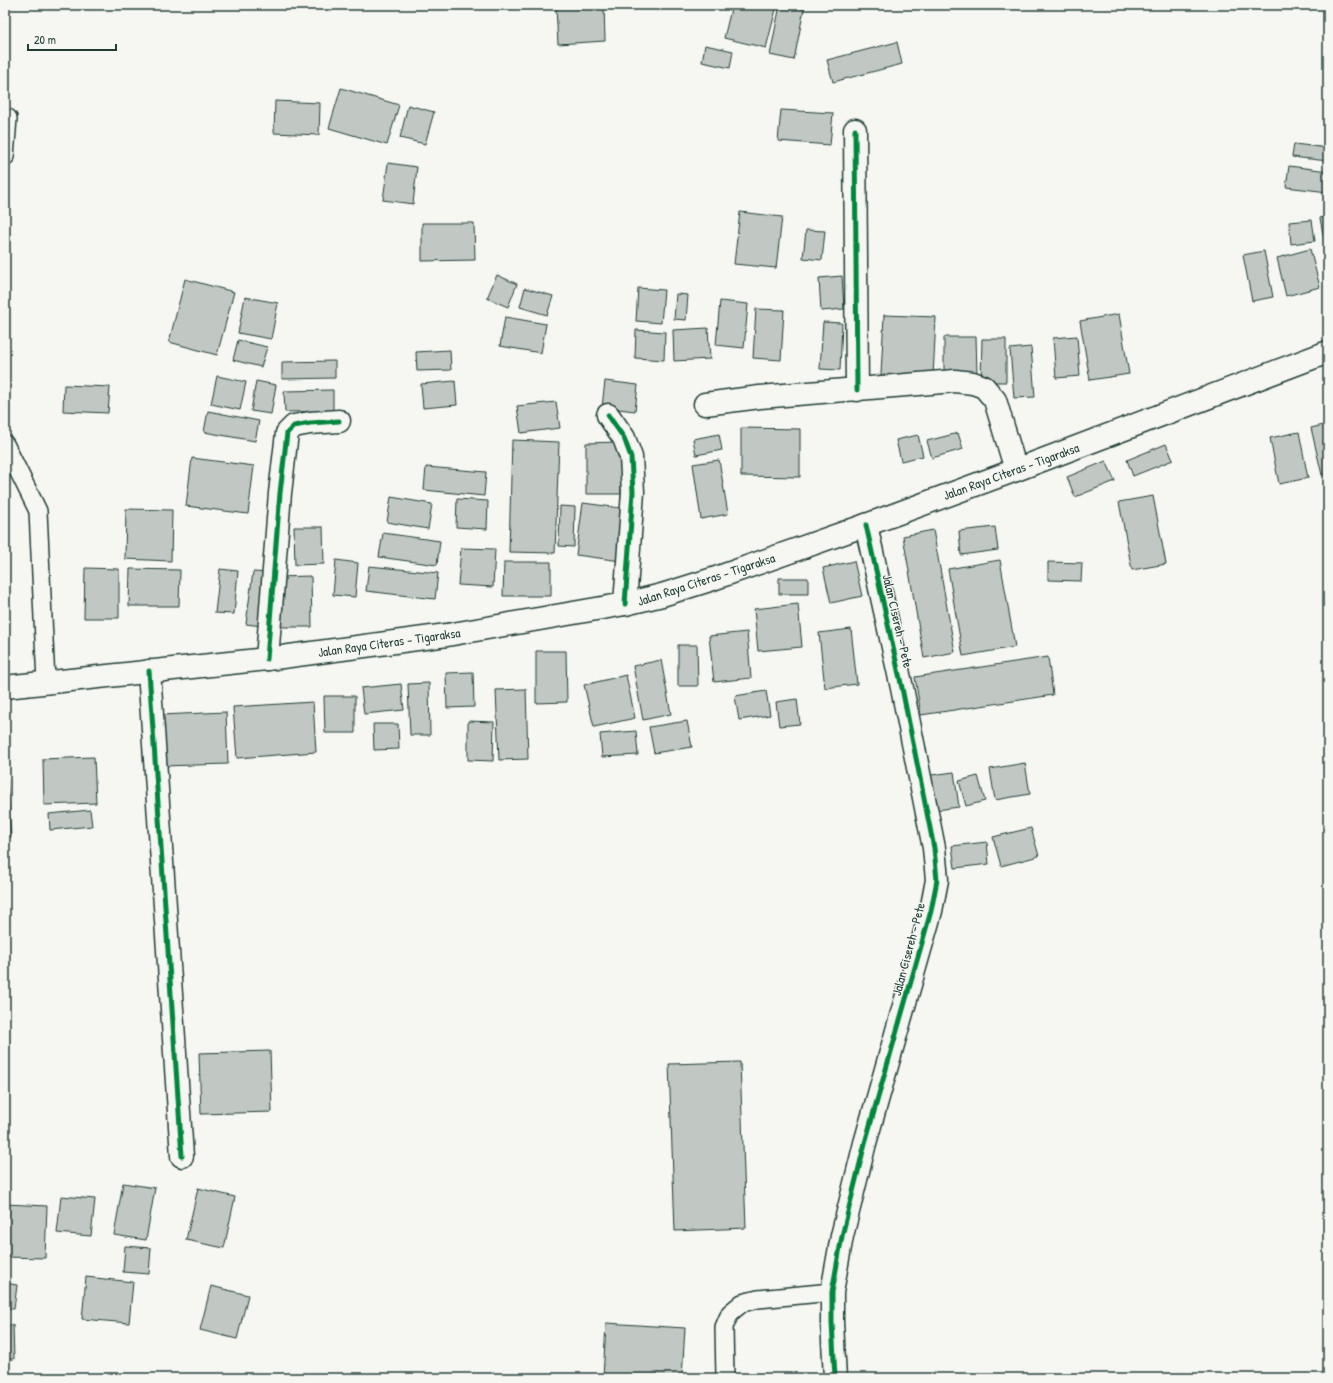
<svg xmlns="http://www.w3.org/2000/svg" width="1333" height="1383" font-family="'Patrick Hand',sans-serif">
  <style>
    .building { fill: #c1c8c3; stroke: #1f3d34 }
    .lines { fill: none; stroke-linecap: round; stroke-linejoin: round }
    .lane-casing { stroke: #1f3d34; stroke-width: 20 }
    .street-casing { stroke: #1f3d34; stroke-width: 25 }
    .primary-casing { stroke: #1f3d34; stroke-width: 25 }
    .lane { stroke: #f6f6f2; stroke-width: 17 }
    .street { stroke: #f6f6f2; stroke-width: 22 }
    .primary { stroke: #f6f6f2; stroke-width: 22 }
    .cycleway-casing { stroke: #f6f6f2; stroke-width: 8 }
    .cycleway { stroke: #00873e; stroke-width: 5 }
    .labels { text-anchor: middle; stroke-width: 3; stroke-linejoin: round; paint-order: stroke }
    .street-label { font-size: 13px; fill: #1f3d34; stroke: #f6f6f2 }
  </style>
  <rect width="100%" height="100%" fill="#f6f6f2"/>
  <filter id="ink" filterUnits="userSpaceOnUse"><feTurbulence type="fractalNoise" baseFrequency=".025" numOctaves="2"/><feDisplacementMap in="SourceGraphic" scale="8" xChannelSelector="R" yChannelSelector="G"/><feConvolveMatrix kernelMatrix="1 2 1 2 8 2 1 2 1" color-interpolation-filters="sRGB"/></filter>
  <g filter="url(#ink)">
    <path class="building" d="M 590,5 L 604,5 L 605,41 L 558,44 L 556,7 Z
      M 732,5 L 777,5 L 766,48 L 724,38 Z
      M 780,5 L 804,9 L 794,60 L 770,55 Z
      M 897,42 L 902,64 L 833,82 L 827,60 Z
      M 705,45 L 733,51 L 730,68 L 702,62 Z
      M 341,88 L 399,105 L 387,145 L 329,128 Z
      M 275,101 L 320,103 L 319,135 L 274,133 Z
      M 408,105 L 434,112 L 425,144 L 400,138 Z
      M 781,110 L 833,113 L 830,145 L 778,141 Z
      M 1294,144 L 1328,148 L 1328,161 L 1292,157 Z
      M 388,163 L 417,167 L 413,204 L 383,200 Z
      M 1289,166 L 1328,171 L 1328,192 L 1286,187 Z
      M 740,212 L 782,217 L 776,268 L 734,264 Z
      M 1328,216 L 1328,261 L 1320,218 Z
      M 1312,220 L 1315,241 L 1291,244 L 1289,222 Z
      M 422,223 L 474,223 L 475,260 L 422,261 Z
      M 806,230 L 825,231 L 822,260 L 803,258 Z
      M 1310,249 L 1320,287 L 1286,296 L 1277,258 Z
      M 1264,251 L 1273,297 L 1252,301 L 1243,255 Z
      M 497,275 L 517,284 L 508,307 L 487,298 Z
      M 842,276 L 844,309 L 821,311 L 819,278 Z
      M 185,279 L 234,292 L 217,355 L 169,342 Z
      M 525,288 L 553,296 L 547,315 L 520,307 Z
      M 638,288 L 664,290 L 661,323 L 636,321 Z
      M 676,294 L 688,295 L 686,320 L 674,319 Z
      M 245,297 L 278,303 L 271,339 L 238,333 Z
      M 720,301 L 748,304 L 744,348 L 716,345 Z
      M 756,309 L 784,310 L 781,360 L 753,358 Z
      M 1119,314 L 1129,374 L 1090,380 L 1080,321 Z
      M 884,315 L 936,317 L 933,377 L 881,375 Z
      M 505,317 L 546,324 L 541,353 L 500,346 Z
      M 823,322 L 842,323 L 840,370 L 820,369 Z
      M 708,328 L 710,359 L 674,361 L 673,330 Z
      M 636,330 L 665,332 L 664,360 L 635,358 Z
      M 1077,336 L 1080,376 L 1056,378 L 1053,338 Z
      M 944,337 L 976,337 L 977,374 L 944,374 Z
      M 982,339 L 1006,339 L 1006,382 L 981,382 Z
      M 238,340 L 267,347 L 261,367 L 233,360 Z
      M 1031,347 L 1035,397 L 1014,398 L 1010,349 Z
      M 450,350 L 451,370 L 417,371 L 416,352 Z
      M 335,361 L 335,378 L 282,379 L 282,362 Z
      M 217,376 L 246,382 L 240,410 L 211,404 Z
      M 256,381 L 276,385 L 271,414 L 251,411 Z
      M 455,381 L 457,405 L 423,408 L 421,384 Z
      M 605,381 L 638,385 L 635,411 L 602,407 Z
      M 64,385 L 110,387 L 108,413 L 63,411 Z
      M 333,390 L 333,411 L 285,412 L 284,391 Z
      M 556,402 L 560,428 L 521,433 L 517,406 Z
      M 208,411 L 259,421 L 255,441 L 204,432 Z
      M 1328,424 L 1328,473 L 1322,475 L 1311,428 Z
      M 741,428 L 800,429 L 800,477 L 741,476 Z
      M 1299,432 L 1308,478 L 1279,484 L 1270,438 Z
      M 958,433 L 963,449 L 932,458 L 927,441 Z
      M 719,434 L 722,450 L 696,455 L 693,439 Z
      M 918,435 L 923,456 L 901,461 L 896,440 Z
      M 512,440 L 559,442 L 555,553 L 509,552 Z
      M 620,442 L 621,494 L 586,494 L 586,443 Z
      M 1166,444 L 1173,460 L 1133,476 L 1127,460 Z
      M 192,458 L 254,466 L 248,514 L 186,506 Z
      M 719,460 L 728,514 L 701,519 L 693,464 Z
      M 1106,461 L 1115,481 L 1075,497 L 1067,477 Z
      M 426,467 L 486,472 L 484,496 L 424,490 Z
      M 1153,496 L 1166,564 L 1132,570 L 1119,502 Z
      M 391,497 L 432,504 L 428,529 L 387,522 Z
      M 457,499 L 488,501 L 487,529 L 456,527 Z
      M 583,503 L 628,509 L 621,561 L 576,555 Z
      M 560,506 L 575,507 L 574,547 L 559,546 Z
      M 126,509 L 172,510 L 171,561 L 125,559 Z
      M 294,527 L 323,527 L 324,564 L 295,565 Z
      M 995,527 L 998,550 L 961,555 L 959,531 Z
      M 933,530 L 955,652 L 924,658 L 903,536 Z
      M 383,533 L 440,541 L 437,565 L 379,557 Z
      M 461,548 L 495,549 L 493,587 L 458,585 Z
      M 336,560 L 358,563 L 355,597 L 333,595 Z
      M 1000,560 L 1015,647 L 963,656 L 948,569 Z
      M 854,561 L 862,596 L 831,603 L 823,568 Z
      M 504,562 L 551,562 L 551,596 L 503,596 Z
      M 1048,562 L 1082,563 L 1081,581 L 1048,580 Z
      M 369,566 L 438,573 L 435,599 L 366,591 Z
      M 85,568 L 119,569 L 119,618 L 84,618 Z
      M 130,569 L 180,570 L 179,606 L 129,606 Z
      M 220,569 L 238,571 L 234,614 L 215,613 Z
      M 253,572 L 270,573 L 262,626 L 246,624 Z
      M 311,576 L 312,627 L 278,627 L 277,577 Z
      M 779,578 L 808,578 L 808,594 L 779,594 Z
      M 798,604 L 802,647 L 758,651 L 754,609 Z
      M 851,629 L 857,684 L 825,688 L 819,633 Z
      M 747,632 L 751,678 L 714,682 L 709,636 Z
      M 678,645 L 697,645 L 698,686 L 678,686 Z
      M 536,651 L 566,651 L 567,702 L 536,703 Z
      M 1048,657 L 1053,695 L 921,715 L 915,677 Z
      M 661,660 L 671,714 L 643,720 L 633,666 Z
      M 473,672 L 474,707 L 447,708 L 446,673 Z
      M 626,675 L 635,718 L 594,727 L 584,685 Z
      M 429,683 L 430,735 L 410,735 L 408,684 Z
      M 401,684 L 404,710 L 364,714 L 361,688 Z
      M 526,689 L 528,759 L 499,760 L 496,690 Z
      M 766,691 L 770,715 L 739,720 L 735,696 Z
      M 324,696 L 355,696 L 355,733 L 325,733 Z
      M 797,699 L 800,724 L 779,726 L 776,702 Z
      M 313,702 L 316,752 L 237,758 L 233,707 Z
      M 226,712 L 228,764 L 162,766 L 161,715 Z
      M 468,721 L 494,722 L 493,761 L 468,760 Z
      M 687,721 L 692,747 L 654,753 L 649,727 Z
      M 373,724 L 398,724 L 399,749 L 374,750 Z
      M 636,731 L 638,755 L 602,757 L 600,734 Z
      M 94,757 L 96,803 L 44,805 L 43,759 Z
      M 1025,763 L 1030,794 L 995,800 L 990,769 Z
      M 954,772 L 959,807 L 929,811 L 924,776 Z
      M 978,776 L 985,801 L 966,806 L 959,781 Z
      M 5,780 L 7,780 L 11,837 L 5,838 Z
      M 90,810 L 92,826 L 50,830 L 49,814 Z
      M 1031,828 L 1039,856 L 1001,866 L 993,837 Z
      M 987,842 L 989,864 L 955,868 L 952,846 Z
      M 270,1051 L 272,1112 L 201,1114 L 199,1053 Z
      M 740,1062 L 746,1228 L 675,1231 L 669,1064 Z
      M 123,1183 L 155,1188 L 146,1240 L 114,1235 Z
      M 198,1188 L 235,1197 L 224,1248 L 186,1240 Z
      M 61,1196 L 95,1199 L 91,1236 L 57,1233 Z
      M 5,1204 L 47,1206 L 45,1258 L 5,1257 Z
      M 125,1246 L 151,1248 L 149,1274 L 123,1272 Z
      M 86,1277 L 133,1282 L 129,1323 L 82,1319 Z
      M 5,1283 L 17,1285 L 14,1309 L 5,1308 Z
      M 211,1286 L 248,1295 L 237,1339 L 200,1330 Z
      M 606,1323 L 685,1328 L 682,1378 L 603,1378 Z
      M 5,1325 L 13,1325 L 14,1359 L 5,1359 Z"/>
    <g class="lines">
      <defs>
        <path id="lane" d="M 5,157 L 8,118
          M 5,444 L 38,511 L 46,682
          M 725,1378 L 724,1327 L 730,1313 L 742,1303 L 758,1299 L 832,1292"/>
        <path id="street" d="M 855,130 L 857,390
          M 705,404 L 760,397 L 955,381 L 973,383 L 984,387 L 995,400 L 1016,470
          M 608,415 L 624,438 L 631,457 L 633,492 L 625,604
          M 267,659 L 280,493 L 287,433 L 294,426 L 310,423 L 339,421
          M 149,671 L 182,1156
          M 835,1378 L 832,1322 L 832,1292 L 842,1236 L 865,1143 L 931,911 L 937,880 L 934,848 L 902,688 L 866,525"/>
        <path id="primary" d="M 5,687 L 267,659 L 447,635 L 625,604 L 662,595 L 713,579 L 866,525 L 1016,470 L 1328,352"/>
      </defs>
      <use href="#lane" class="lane-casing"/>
      <use href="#street" class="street-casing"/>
      <use href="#primary" class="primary-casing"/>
      <use href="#lane" class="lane"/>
      <use href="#street" class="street"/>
      <use href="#primary" class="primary"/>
      <defs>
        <path id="cycleway" d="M 855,130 L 857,390
          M 608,415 L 624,438 L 631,457 L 633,492 L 625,604
          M 267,659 L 280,493 L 287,433 L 294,426 L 310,423 L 339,421
          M 149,671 L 182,1156
          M 835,1378 L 832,1322 L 832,1292 L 842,1236 L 865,1143 L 931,911 L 937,880 L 934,848 L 902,688 L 866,525"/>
      </defs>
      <use href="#cycleway" class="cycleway-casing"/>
      <use href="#cycleway" class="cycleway"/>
    </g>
  </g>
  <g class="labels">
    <g class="street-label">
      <text transform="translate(1011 471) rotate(-20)" y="5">Jalan Raya Citeras - Tigaraksa</text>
      <text transform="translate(706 579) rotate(-18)" y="5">Jalan Raya Citeras - Tigaraksa</text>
      <text transform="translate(898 621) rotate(77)" y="5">Jalan Cisereh - Pete</text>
      <text transform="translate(389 642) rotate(-8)" y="5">Jalan Raya Citeras - Tigaraksa</text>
      <text transform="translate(908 949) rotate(-75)" y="5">Jalan Cisereh - Pete</text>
    </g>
  </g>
  <rect width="1333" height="1383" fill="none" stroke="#f6f6f2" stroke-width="20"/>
  <rect x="10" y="10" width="1313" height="1363" fill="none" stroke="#1f3d34" stroke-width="1.5" filter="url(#ink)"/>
  <path d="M28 44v6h88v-6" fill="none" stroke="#1f3d34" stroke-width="2"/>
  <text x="34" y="44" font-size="12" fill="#1f3d34" stroke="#f6f6f2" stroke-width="3" paint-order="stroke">20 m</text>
</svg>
